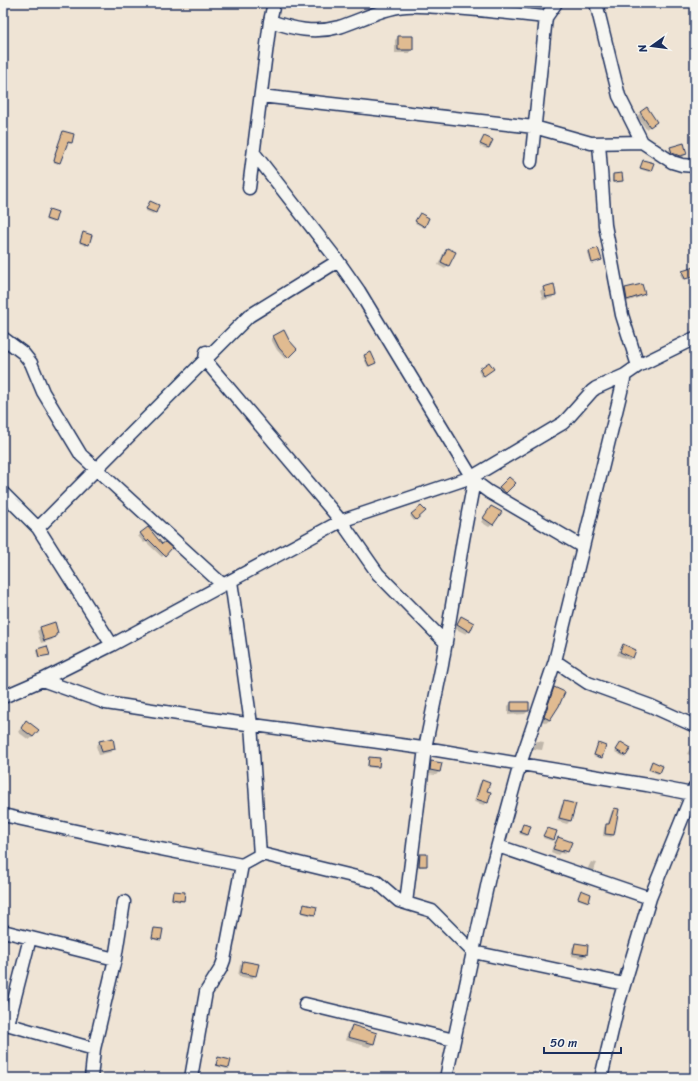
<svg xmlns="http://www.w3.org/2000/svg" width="698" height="1081" font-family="Sriracha,sans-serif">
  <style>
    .shadow { fill: #0003 }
    .building { fill: #e0bb91; stroke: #1b2f5e }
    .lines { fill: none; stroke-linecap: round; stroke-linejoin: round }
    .street-casing { stroke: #1b2f5e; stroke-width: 15 }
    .street { stroke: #f6f6f2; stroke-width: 12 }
  </style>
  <rect width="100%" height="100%" fill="#efe4d5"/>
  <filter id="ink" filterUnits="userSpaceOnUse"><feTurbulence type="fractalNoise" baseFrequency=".025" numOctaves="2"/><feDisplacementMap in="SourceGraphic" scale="8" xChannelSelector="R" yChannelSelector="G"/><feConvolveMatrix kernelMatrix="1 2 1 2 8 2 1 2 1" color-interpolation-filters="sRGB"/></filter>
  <g filter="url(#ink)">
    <path class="shadow" d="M 115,3 L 126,3 L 124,6 L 115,4 Z
      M 398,37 L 412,49 L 409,53 L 395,53 L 395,40 Z
      M 647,108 L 652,125 L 646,129 L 637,116 Z
      M 63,132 L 71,143 L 70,144 L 67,143 L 58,164 L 53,162 L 55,156 L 54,155 Z
      M 484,137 L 489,148 L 487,149 L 479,146 Z
      M 671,148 L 686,154 L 683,157 L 676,159 L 669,157 L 668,152 Z
      M 643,161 L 650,171 L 649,172 L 640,169 Z
      M 621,174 L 622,181 L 621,182 L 612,183 L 612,176 L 613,175 Z
      M 149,204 L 158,206 L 153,214 L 146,211 Z
      M 49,210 L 54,221 L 53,223 L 45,220 Z
      M 419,216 L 424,226 L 423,227 L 415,223 Z
      M 83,233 L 88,244 L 86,246 L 79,243 Z
      M 448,249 L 448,265 L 445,269 L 438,265 L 444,252 Z
      M 589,252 L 600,260 L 591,264 L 588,253 Z
      M 694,268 L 695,275 L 683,280 L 681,274 Z
      M 641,285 L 644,294 L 640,297 L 624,303 L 622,293 L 625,289 Z
      M 544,288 L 555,294 L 552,298 L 543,300 L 540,291 Z
      M 274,337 L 289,341 L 296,349 L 285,359 L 277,350 L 271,339 Z
      M 365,356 L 374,364 L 368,367 L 363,357 Z
      M 480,370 L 491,371 L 482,377 L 478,371 Z
      M 509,478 L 514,483 L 502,496 L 496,491 Z
      M 421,507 L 424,511 L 414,521 L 410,516 Z
      M 491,507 L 493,524 L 489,527 L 481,522 Z
      M 141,534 L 170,548 L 162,557 L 146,542 L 144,543 L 138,536 Z
      M 462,617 L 469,631 L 466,634 L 454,628 Z
      M 41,628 L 57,633 L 52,640 L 41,643 L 37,631 Z
      M 624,645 L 632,657 L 629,660 L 617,655 L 620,649 Z
      M 38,650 L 48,654 L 38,658 L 36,651 Z
      M 554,689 L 550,720 L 546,723 L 541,720 L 551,692 Z
      M 511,703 L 528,711 L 525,714 L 508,715 L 508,706 Z
      M 23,725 L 33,737 L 29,740 L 18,732 Z
      M 537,741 L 544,742 L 542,750 L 533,749 Z
      M 100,742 L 114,749 L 111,752 L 99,755 L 96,746 Z
      M 693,743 L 695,744 L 695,757 L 687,754 Z
      M 598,745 L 601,757 L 600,758 L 593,756 Z
      M 620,745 L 629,749 L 624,757 L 615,752 Z
      M 370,758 L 379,759 L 378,767 L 376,768 L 367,767 L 368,760 Z
      M 431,762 L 441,764 L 439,772 L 436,775 L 427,774 L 428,765 Z
      M 651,764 L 660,773 L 658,774 L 648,770 Z
      M 3,768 L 7,770 L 3,799 Z
      M 482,781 L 486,792 L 490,793 L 487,803 L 484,805 L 474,802 L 479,784 Z
      M 564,802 L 570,821 L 567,824 L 557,821 L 561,806 Z
      M 614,809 L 614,835 L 611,837 L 603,836 L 604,827 L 607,825 L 612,811 Z
      M 524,825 L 527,835 L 526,836 L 519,834 Z
      M 547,829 L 553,840 L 552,841 L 543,838 Z
      M 558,839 L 568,851 L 564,854 L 560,853 L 558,855 L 551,852 L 554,842 Z
      M 420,855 L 426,866 L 424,867 L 418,867 L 419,856 Z
      M 591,862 L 597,863 L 593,872 L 587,870 Z
      M 581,891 L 588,901 L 586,902 L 577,899 Z
      M 174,892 L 183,901 L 182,902 L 171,900 L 172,893 Z
      M 304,905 L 314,914 L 313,916 L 301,913 Z
      M 154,929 L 160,939 L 159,941 L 152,939 L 153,930 Z
      M 575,944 L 586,954 L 583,958 L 571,956 L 572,948 Z
      M 244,962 L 255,975 L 252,979 L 238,976 L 240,965 Z
      M 352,1026 L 376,1033 L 373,1044 L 369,1047 L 345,1040 L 349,1029 Z
      M 219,1058 L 228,1067 L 227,1069 L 216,1066 Z
      M 286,1070 L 293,1072 L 292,1078 L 283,1078 Z"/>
    <path class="building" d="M 398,36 L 413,36 L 413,50 L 398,50 Z
      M 647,107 L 657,122 L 650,127 L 640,112 Z
      M 63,131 L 74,134 L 72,143 L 68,142 L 60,163 L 54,161 L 56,154 L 55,154 Z
      M 484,136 L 493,140 L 489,148 L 480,144 Z
      M 684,143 L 687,154 L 680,156 L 672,153 L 670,147 Z
      M 643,160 L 654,163 L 651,171 L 640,168 Z
      M 622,173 L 623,181 L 613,182 L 613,174 Z
      M 150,201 L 159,205 L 156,213 L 146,209 Z
      M 49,209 L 58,212 L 55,222 L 46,219 Z
      M 420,213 L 429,218 L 425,227 L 415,221 Z
      M 83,232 L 92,235 L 89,245 L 80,242 Z
      M 447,248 L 456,252 L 449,266 L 441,262 Z
      M 598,248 L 602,260 L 592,263 L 589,251 Z
      M 695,267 L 695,276 L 685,279 L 682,271 Z
      M 554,284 L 556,295 L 546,297 L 543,287 Z
      M 642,284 L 645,294 L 627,300 L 625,288 Z
      M 284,330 L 289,340 L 297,349 L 288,358 L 279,348 L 273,336 Z
      M 371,352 L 376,363 L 369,366 L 364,355 Z
      M 489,362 L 494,369 L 484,376 L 479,369 Z
      M 509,477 L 516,483 L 506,493 L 499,487 Z
      M 421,506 L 426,511 L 416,520 L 411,514 Z
      M 491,506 L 502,512 L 493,525 L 483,518 Z
      M 148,527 L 162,544 L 165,542 L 172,548 L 165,556 L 149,540 L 147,542 L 140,533 Z
      M 461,616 L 474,623 L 470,632 L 457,624 Z
      M 55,622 L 58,633 L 56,634 L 56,637 L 44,641 L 40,627 Z
      M 623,644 L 636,650 L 633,658 L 620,652 Z
      M 47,646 L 50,655 L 39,657 L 37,649 Z
      M 554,687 L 565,692 L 559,706 L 550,720 L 544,717 Z
      M 511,702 L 529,702 L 529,711 L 511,711 Z
      M 26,720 L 39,730 L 33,737 L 21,728 Z
      M 113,738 L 115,749 L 102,752 L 99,741 Z
      M 621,742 L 631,748 L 626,756 L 616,750 Z
      M 598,743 L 606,746 L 602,758 L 594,755 Z
      M 369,757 L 380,758 L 379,767 L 368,766 Z
      M 431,761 L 442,763 L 440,772 L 430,770 Z
      M 652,761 L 663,766 L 660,773 L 649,769 Z
      M 482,780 L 490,783 L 487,791 L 491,792 L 488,803 L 476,799 Z
      M 564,801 L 576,804 L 571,821 L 559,818 Z
      M 614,808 L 619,809 L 614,835 L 605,834 L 606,824 L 609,824 Z
      M 523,824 L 531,826 L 528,835 L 520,832 Z
      M 547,828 L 557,831 L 554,840 L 543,836 Z
      M 558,837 L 572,842 L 568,852 L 563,850 L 563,852 L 553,849 Z
      M 420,854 L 427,854 L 427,866 L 419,866 Z
      M 581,890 L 591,894 L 589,902 L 578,898 Z
      M 173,891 L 185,892 L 184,901 L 172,899 Z
      M 304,904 L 317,907 L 315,915 L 302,912 Z
      M 154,928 L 163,929 L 161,940 L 152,938 Z
      M 575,943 L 588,945 L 587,955 L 573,953 Z
      M 243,961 L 259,964 L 256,976 L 241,973 Z
      M 352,1025 L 377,1033 L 374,1044 L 348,1037 Z
      M 218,1057 L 231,1060 L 229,1068 L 216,1065 Z"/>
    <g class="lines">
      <defs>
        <path id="street" d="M 596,3 L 619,96 L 642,142 L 672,162 L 682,165 L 695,166
          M 270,21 C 294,29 314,34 339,27 C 361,20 383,8 406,6 C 417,5 429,7 440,7 C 475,9 509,13 544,17 L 547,16 L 556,3
          M 261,96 L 534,127 L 591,143 L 642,142
          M 599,143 L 605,225 L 622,315 L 638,366
          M 254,153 L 338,261 L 359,291 L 474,481 L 489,492 L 583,547
          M 531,162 L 546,17
          M 249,188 L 270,21 L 274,3
          M 3,338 L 23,353 L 31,363 L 43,392 L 81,455 L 223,585
          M 206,352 L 205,360 L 341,521 L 378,574 L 446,643
          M 3,493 L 38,528 L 112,645
          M 38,528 L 145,420 L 249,316 L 338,261
          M 231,581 L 251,724 L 260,855
          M 555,661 L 588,683 L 651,706 L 695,726
          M 42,680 L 106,703 L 218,720 L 437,750 L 647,785 L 692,794
          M 3,697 L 42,680 L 112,645 L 341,521 L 472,477 L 563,423 L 568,418 L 592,391 L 596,388 L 625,375 L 638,366 L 695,338
          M 3,815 L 140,845 L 242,865 L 260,855 L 266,855 L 377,882 L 399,901 L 432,911 L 473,952 L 624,984
          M 498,846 L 650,898
          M 406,903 L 425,748 L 442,665 L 463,540 L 474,481
          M 3,931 L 115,959
          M 305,1004 L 454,1040
          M 3,1023 L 94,1049
          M 8,1024 L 30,938
          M 91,1078 L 94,1049 L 115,959 L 124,902
          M 191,1078 L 206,992 L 221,968 L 224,960 L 242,865
          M 446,1078 L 489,877 L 520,764 L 555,661 L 625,375
          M 601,1078 L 618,1005 L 650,898 L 695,787"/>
      </defs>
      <use href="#street" class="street-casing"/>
      <use href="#street" class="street"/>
    </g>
  </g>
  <rect width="698" height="1081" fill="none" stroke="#f6f6f2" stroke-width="16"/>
  <rect x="8" y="8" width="682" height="1065" fill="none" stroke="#1b2f5e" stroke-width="1.5" filter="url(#ink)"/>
  <g transform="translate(652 46) rotate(256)" stroke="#f6f6f2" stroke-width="3" paint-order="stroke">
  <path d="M0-3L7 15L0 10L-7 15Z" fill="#1b2f5e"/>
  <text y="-6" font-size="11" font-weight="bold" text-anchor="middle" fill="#1b2f5e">N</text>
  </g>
  <path d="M544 1047v6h77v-6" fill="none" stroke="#1b2f5e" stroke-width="2"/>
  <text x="550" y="1047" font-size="12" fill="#1b2f5e" stroke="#f6f6f2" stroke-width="3" paint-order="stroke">50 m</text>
</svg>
